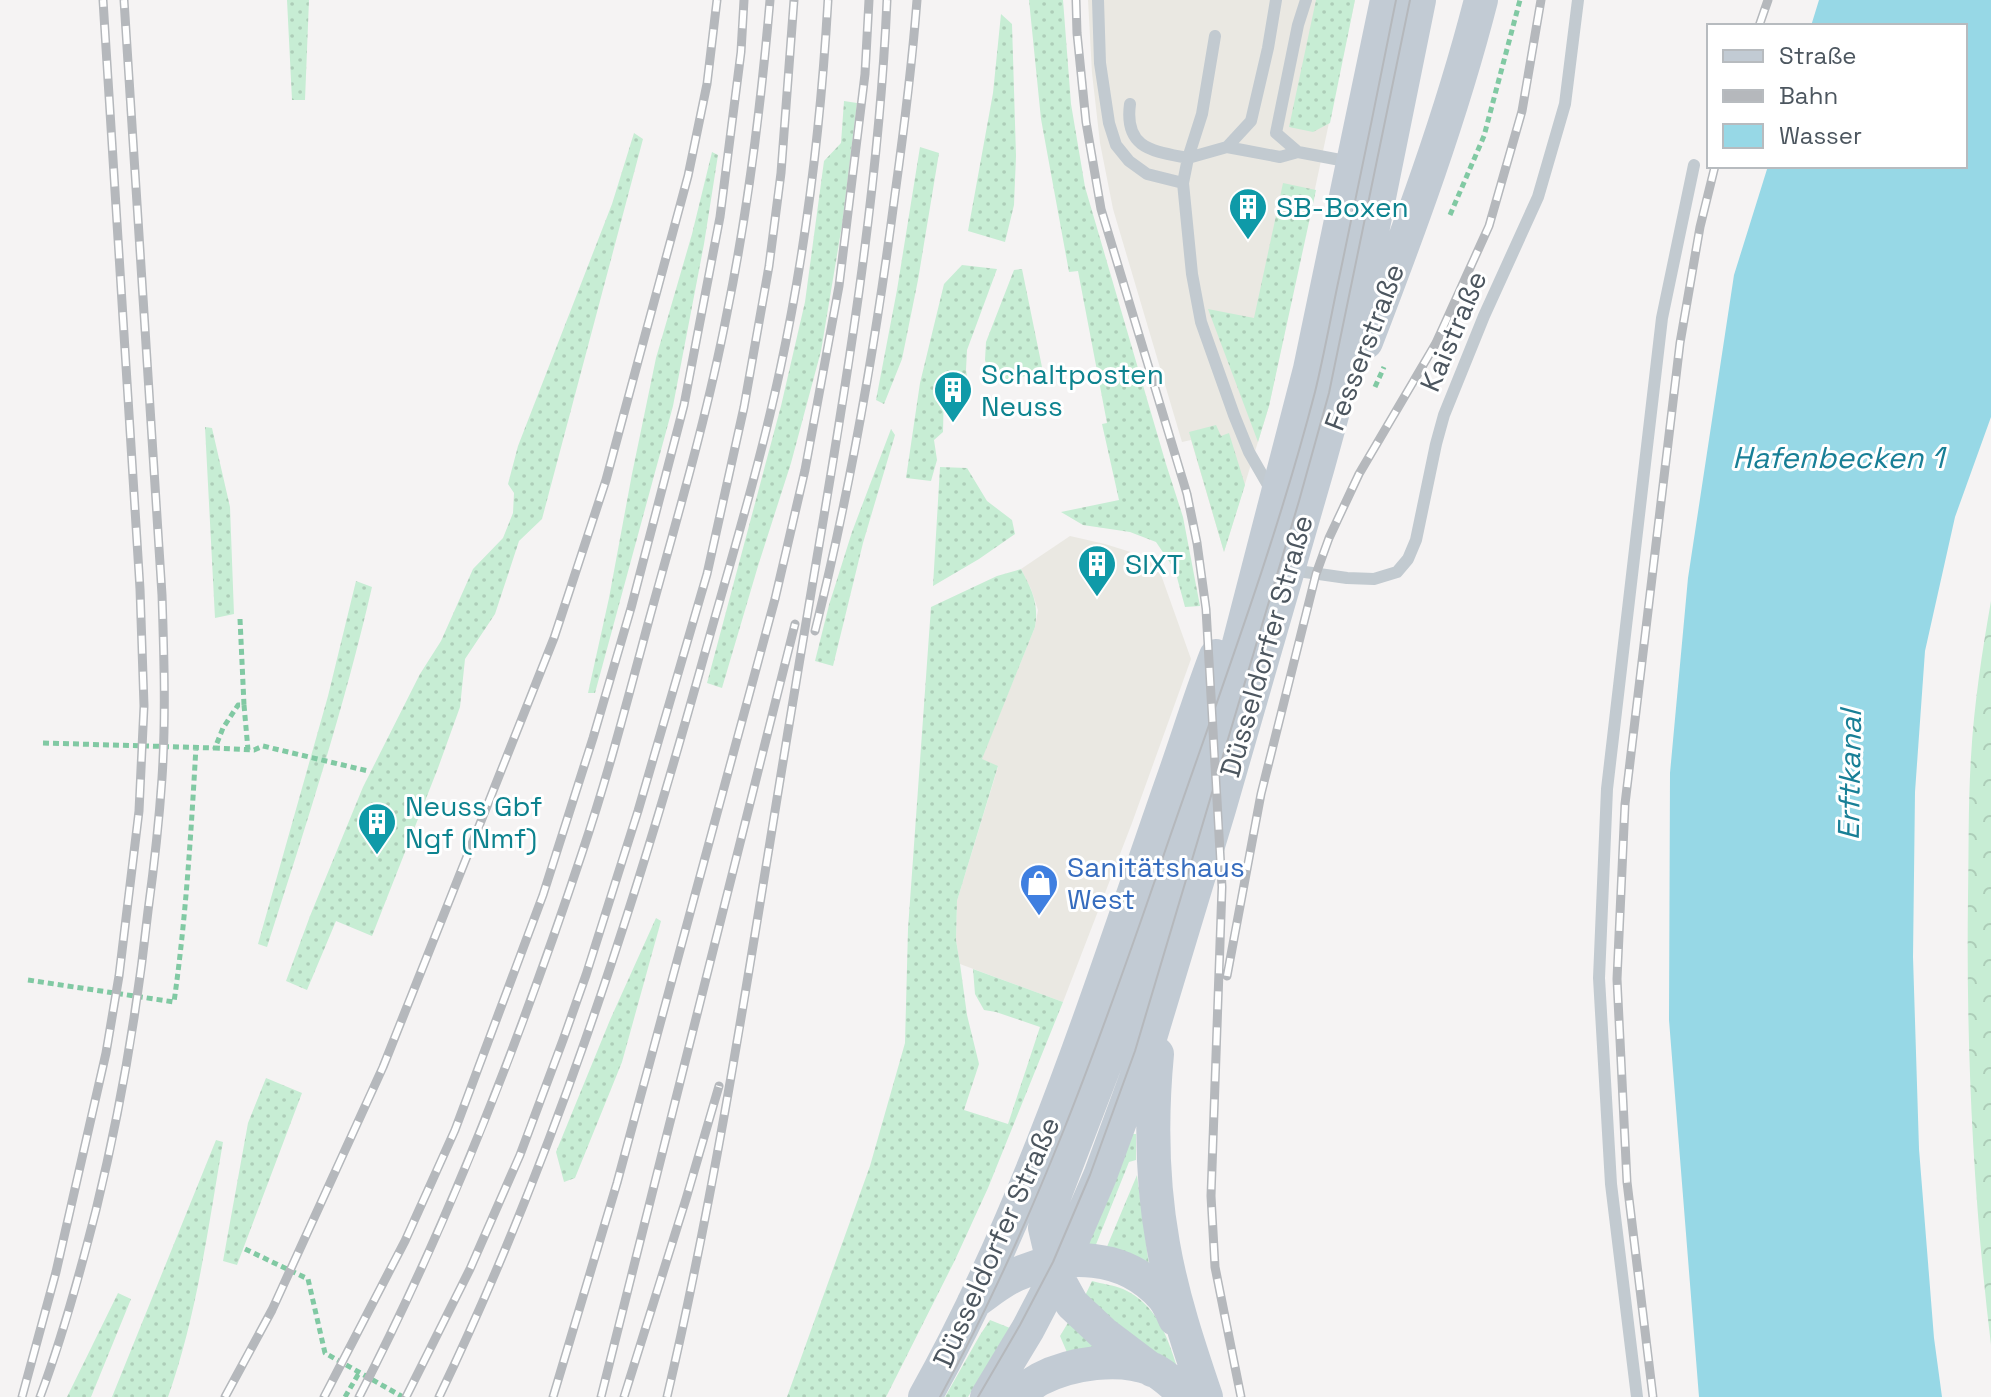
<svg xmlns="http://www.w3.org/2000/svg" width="1991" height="1397" font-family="'Space Grotesk',sans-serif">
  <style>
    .commercial { fill: #eae8e2 }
    .grass { fill: url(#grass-dots) }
    .forest { fill: url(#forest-crowns) }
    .water { fill: #97d8e6 }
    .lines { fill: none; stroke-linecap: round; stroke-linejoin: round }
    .path { stroke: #81c9a3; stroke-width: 5; stroke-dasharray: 6 4; stroke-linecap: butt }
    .lane { stroke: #c2cad0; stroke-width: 12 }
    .secondary { stroke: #c2cbd4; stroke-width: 34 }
    .tram { stroke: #b5b8bc; stroke-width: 2 }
    .rail-casing { stroke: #b5b8bc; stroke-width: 9 }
    .rail { stroke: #fff; stroke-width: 6; stroke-dasharray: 18; stroke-linecap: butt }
    .labels { text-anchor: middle; stroke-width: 6; stroke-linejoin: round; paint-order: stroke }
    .culture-label { font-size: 28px; fill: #0d838f; stroke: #fff; text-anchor: start }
    .street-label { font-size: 28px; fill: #4c565f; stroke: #fff }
    .shop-label { font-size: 28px; fill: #366cbe; stroke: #fff; text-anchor: start }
    .water-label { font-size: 30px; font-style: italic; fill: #187f96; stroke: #fff }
  </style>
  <defs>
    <pattern id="grass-dots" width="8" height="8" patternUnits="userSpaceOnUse" patternTransform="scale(2)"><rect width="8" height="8" fill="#c7edd4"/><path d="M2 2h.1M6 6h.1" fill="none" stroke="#adcdb8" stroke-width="1.8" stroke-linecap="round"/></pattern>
    <pattern id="forest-crowns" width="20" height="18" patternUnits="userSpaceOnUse" patternTransform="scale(2)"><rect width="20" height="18" fill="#c7edd4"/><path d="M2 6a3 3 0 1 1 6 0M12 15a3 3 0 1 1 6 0" fill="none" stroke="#adcdb8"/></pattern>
  </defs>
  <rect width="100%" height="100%" fill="#f5f3f3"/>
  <path class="commercial" d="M 1088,0 L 1355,0 L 1269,406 L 1224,552 L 1191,440 L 1182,442 L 1113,209 L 1100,143 L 1092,73 Z
    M 1070,536 L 1105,544 L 1137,554 L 1153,563 L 1160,572 L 1191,659 L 1132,823 L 1063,1002 L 960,964 L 956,940 L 957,901 L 998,767 L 981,760 L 1035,627 L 1038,610 L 1031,589 L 1021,569 Z"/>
  <path class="grass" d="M 287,0 L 309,0 L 305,100 L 292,100 Z
    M 1029,0 L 1063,0 L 1071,104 L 1085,187 L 1166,464 L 1183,517 L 1200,606 L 1185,607 L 1175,570 L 1156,542 L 1130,532 L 1083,525 L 1061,512 L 1119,500 L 1102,424 L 1107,423 L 1078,271 L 1069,272 L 1041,119 Z
    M 1316,0 L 1355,0 L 1330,123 L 1313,132 L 1289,127 Z
    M 1001,14 L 1012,24 L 1016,156 L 1014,205 L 1005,242 L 968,231 L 993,93 Z
    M 844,101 L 857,103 L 842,225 L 821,351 L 791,463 L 758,566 L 722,688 L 707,683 L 781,406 L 805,302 L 824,161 L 841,143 Z
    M 634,133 L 643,139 L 542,519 L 519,541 L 495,614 L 465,659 L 460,707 L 438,768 L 372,936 L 336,921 L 307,990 L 286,981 L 310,916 L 363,787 L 420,674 L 441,641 L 473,569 L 503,538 L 513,513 L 514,493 L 508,484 L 518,446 L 612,204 Z
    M 920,147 L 939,153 L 918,280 L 902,359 L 884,404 L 876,400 L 897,290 Z
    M 712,152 L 718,155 L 704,244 L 673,406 L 595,693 L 588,693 L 609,598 L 632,474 L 656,358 L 692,234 Z
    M 1283,183 L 1316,190 L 1269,406 L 1258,442 L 1208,309 L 1254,318 Z
    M 962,265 L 997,269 L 967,350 L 966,370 L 969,388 L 944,388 L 943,432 L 934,440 L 937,460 L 931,481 L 906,478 L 920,383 L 944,284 Z
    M 1022,269 L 1043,372 L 992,384 L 985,360 L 986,342 L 1014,270 Z
    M 1216,425 L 1221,436 L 1229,433 L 1245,485 L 1224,552 L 1189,432 Z
    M 205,427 L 212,428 L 230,507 L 234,614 L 215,618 Z
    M 891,429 L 895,435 L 863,543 L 833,666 L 815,661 L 829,605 L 852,532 Z
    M 940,467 L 967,468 L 987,501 L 1012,520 L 1015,534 L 979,559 L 933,586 Z
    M 1021,569 C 1032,590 1039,604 1035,627 L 982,759 L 998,766 L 957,901 L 956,940 L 960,964 L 967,1015 L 979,1064 L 964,1110 L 1008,1124 L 1040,1027 L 996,1012 L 984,1010 L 975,994 L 973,969 L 1063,1002 L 988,1188 L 955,1260 L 886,1397 L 787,1397 L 870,1166 L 905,1043 L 908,929 L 931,607 L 997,576 Z
    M 356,581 L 372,587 C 344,709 305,828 267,947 L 258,944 L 328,696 Z
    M 656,918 L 661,921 L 622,1062 L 575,1178 L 564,1182 L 556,1152 L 610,1020 Z
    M 266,1078 L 302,1093 L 237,1265 L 223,1261 L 248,1123 Z
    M 1132,1134 L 1136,1134 L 1136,1160 L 1129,1162 L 1095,1247 L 1088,1245 Z
    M 216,1140 L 223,1142 C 208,1228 197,1315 168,1397 L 112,1397 Z
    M 1137,1175 L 1149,1265 L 1106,1249 Z
    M 1092,1281 C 1102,1284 1114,1285 1123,1289 C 1156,1304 1167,1335 1177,1367 L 1171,1371 L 1083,1300 Z
    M 118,1293 L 131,1299 L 91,1397 L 67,1397 Z
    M 990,1320 L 1010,1328 L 968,1397 L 945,1397 L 980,1335 Z
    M 1069,1321 L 1103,1349 L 1069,1357 L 1060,1336 Z"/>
  <path class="forest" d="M 1991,601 L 1991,1345 C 1973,1196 1966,1047 1968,897 C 1969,850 1968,804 1971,757 C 1974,705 1982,652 1991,601 Z"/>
  <path class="water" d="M 1819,0 L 1991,0 L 1991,417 L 1955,517 L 1925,651 L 1915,792 L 1913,957 L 1919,1149 L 1934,1338 L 1942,1397 L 1699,1397 L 1669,1020 L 1670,773 L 1688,578 L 1734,275 L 1768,166 L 1965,166 L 1965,26 L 1811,26 Z"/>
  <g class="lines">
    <path class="path" d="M 1450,215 L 1484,136 L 1520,0
      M 1375,387 L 1384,367
      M 240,619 L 244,705 L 238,705 L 223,728 L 215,748 L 254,750 L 263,746 L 368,771
      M 244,705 L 248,750
      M 43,743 L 215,748
      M 28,980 L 174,1002 C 186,918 191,833 196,747
      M 245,1249 L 308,1279 L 325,1353 L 403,1397
      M 345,1397 L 359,1373"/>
    <path class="lane" d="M 1098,0 L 1100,63 L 1109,123 L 1116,145 L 1129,161 L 1147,174 L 1183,183
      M 1306,0 L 1298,25 L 1276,133 L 1298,152 L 1351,162
      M 1130,104 C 1124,149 1153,151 1188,158 L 1202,114 L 1215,36
      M 1227,147 L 1280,157 L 1298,152
      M 1272,492 L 1249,452 L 1234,415 L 1201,322 L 1192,274 L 1183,183 L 1188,158 L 1227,147 L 1251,121 L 1268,48 L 1276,0
      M 1291,570 L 1347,578 L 1374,579 L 1397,572 L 1408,559 L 1416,540 L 1436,444 L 1444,415 L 1484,316 L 1538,197 L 1565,104 L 1578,0
      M 1637,1397 L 1611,1184 L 1599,978 L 1607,789 L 1662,318 L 1694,165"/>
    <path class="secondary" d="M 1366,342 C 1409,230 1451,117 1481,0
      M 1157,1054 C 1151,1117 1152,1182 1163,1244 C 1172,1296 1189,1347 1206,1397
      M 974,1302 C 987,1293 1000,1282 1015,1275 C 1065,1252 1125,1253 1163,1297 C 1168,1303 1172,1312 1175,1319
      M 1152,1370 L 1103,1333 L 1072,1304 L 1056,1275 L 1045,1228 L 1054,1197 L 1125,1012 L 1166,893 L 1214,740 L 1310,369 L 1387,0
      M 925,1397 C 1032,1206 1098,994 1170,788 C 1186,744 1199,700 1216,656
      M 987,1397 L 1028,1329 L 1063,1262 L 1100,1176 L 1146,1051 L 1219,809 L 1318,466 L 1343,375 L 1419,0
      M 1014,1397 C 1023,1391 1031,1384 1040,1379 C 1071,1363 1119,1356 1152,1369 C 1165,1375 1176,1387 1187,1397"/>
    <path class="tram" d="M 940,1397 C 1034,1225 1100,1041 1163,857 C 1216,702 1274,550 1315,392 C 1325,351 1332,310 1341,269 C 1360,179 1378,90 1396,0
      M 978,1397 L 1020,1325 L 1053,1262 L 1090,1175 L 1135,1051 L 1299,501 L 1329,393 L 1410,0"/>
    <defs>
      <path id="rail" d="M 1076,0 L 1077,33 L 1086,122 L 1101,209 L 1187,494 L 1197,543 L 1206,609 L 1222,887 L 1211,1196 L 1215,1267 L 1241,1397
        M 1759,26 L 1768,0
        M 815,631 C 851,487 876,341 895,194 C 904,129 912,65 917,0
        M 1227,976 L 1261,794 L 1316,574 L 1329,538 L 1359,474 L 1436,343 L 1489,226 L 1522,111 L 1541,0
        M 22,1397 L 56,1272 L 106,1053 L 119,976 L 139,811 L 144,706 L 140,589 L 103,0
        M 40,1397 C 63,1336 80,1273 96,1210 C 120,1112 137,1012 148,911 C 154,867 159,822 162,778 C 166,717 164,656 162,595 L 124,0
        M 225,1397 L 272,1310 L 383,1067 L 554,638 L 606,480 L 688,176 L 707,84 L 717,0
        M 324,1397 L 405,1241 L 455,1130 L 543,895 L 593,738 L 631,608 L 684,405 L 720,217 L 741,52 L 744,0
        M 359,1397 C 449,1223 520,1039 582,853 C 608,776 628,698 649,620 C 677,518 707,417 727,313 C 748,210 761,105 770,0
        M 406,1397 L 470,1269 L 520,1155 L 563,1040 L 586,975 L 638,811 L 707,574 L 744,407 L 769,266 L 781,173 L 794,0
        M 439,1397 C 550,1166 630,921 699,674 C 727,573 758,473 780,370 C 806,249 821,124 828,0
        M 553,1397 L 617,1183 L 775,599 L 805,470 L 839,286 L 865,74 L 869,0
        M 601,1397 L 795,624
        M 624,1397 L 686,1199 L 719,1086
        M 667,1397 C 722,1162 756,922 796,683 C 833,457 877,230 887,0
        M 1653,1397 L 1627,1182 L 1617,979 L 1625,804 L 1680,343 L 1700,227 L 1715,166"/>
    </defs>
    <use href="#rail" class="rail-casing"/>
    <use href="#rail" class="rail"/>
  </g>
  <defs>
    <symbol id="building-pin" viewBox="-11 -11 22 30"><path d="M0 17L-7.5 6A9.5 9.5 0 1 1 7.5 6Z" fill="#0f9aa8" stroke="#fff"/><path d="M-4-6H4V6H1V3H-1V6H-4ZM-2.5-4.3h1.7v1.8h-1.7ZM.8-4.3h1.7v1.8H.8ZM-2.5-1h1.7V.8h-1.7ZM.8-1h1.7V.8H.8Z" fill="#fff"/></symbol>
    <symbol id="shop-pin" viewBox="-11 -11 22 30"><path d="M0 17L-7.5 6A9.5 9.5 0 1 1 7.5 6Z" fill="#3f7fe0" stroke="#fff"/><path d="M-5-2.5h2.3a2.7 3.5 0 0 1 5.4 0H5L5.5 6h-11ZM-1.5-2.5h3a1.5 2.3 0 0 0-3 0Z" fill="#fff"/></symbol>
  </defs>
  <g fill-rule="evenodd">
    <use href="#building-pin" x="1226" y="185" width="44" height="60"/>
    <use href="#building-pin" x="931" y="368" width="44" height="60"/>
    <use href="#building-pin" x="1075" y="542" width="44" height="60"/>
    <use href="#building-pin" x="355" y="800" width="44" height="60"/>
    <use href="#shop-pin" x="1017" y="861" width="44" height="60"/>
  </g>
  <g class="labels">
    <g class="culture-label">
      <text x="1276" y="217">SB-Boxen</text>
      <text x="981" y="384">Schaltposten<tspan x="981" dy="32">Neuss</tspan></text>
      <text x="1125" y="574">SIXT</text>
      <text x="405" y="816">Neuss Gbf<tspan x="405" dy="32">Ngf (Nmf)</tspan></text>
    </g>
    <g class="street-label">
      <text transform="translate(1453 331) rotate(-67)" y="10">Kaistraße</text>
      <text transform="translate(1364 347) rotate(-69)" y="10">Fesserstraße</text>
      <text transform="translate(1266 646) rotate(-74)" y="10">Düsseldorfer Straße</text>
      <text transform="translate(996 1242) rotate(-66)" y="10">Düsseldorfer Straße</text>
    </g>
    <g class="shop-label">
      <text x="1067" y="877">Sanitätshaus<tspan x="1067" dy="32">West</tspan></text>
    </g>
    <g class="water-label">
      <text x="1838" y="468">Hafenbecken 1</text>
      <text transform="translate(1850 775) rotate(-89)" y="10">Erftkanal</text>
    </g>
  </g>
  <rect x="1707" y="24" width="260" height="144" fill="#ffffff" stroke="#b7bbbf" stroke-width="2"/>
  <rect x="1723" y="50" width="40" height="12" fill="#c2cbd4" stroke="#b7bbbf" stroke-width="2"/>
  <text x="1779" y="64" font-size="24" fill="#4c565f">Straße</text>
  <rect x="1723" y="90" width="40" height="12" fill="#b5b8bc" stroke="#b7bbbf" stroke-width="2"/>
  <text x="1779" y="104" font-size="24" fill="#4c565f">Bahn</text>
  <rect x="1723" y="124" width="40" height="24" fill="#97d8e6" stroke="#b7bbbf" stroke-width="2"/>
  <text x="1779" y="144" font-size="24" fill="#4c565f">Wasser</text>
</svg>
